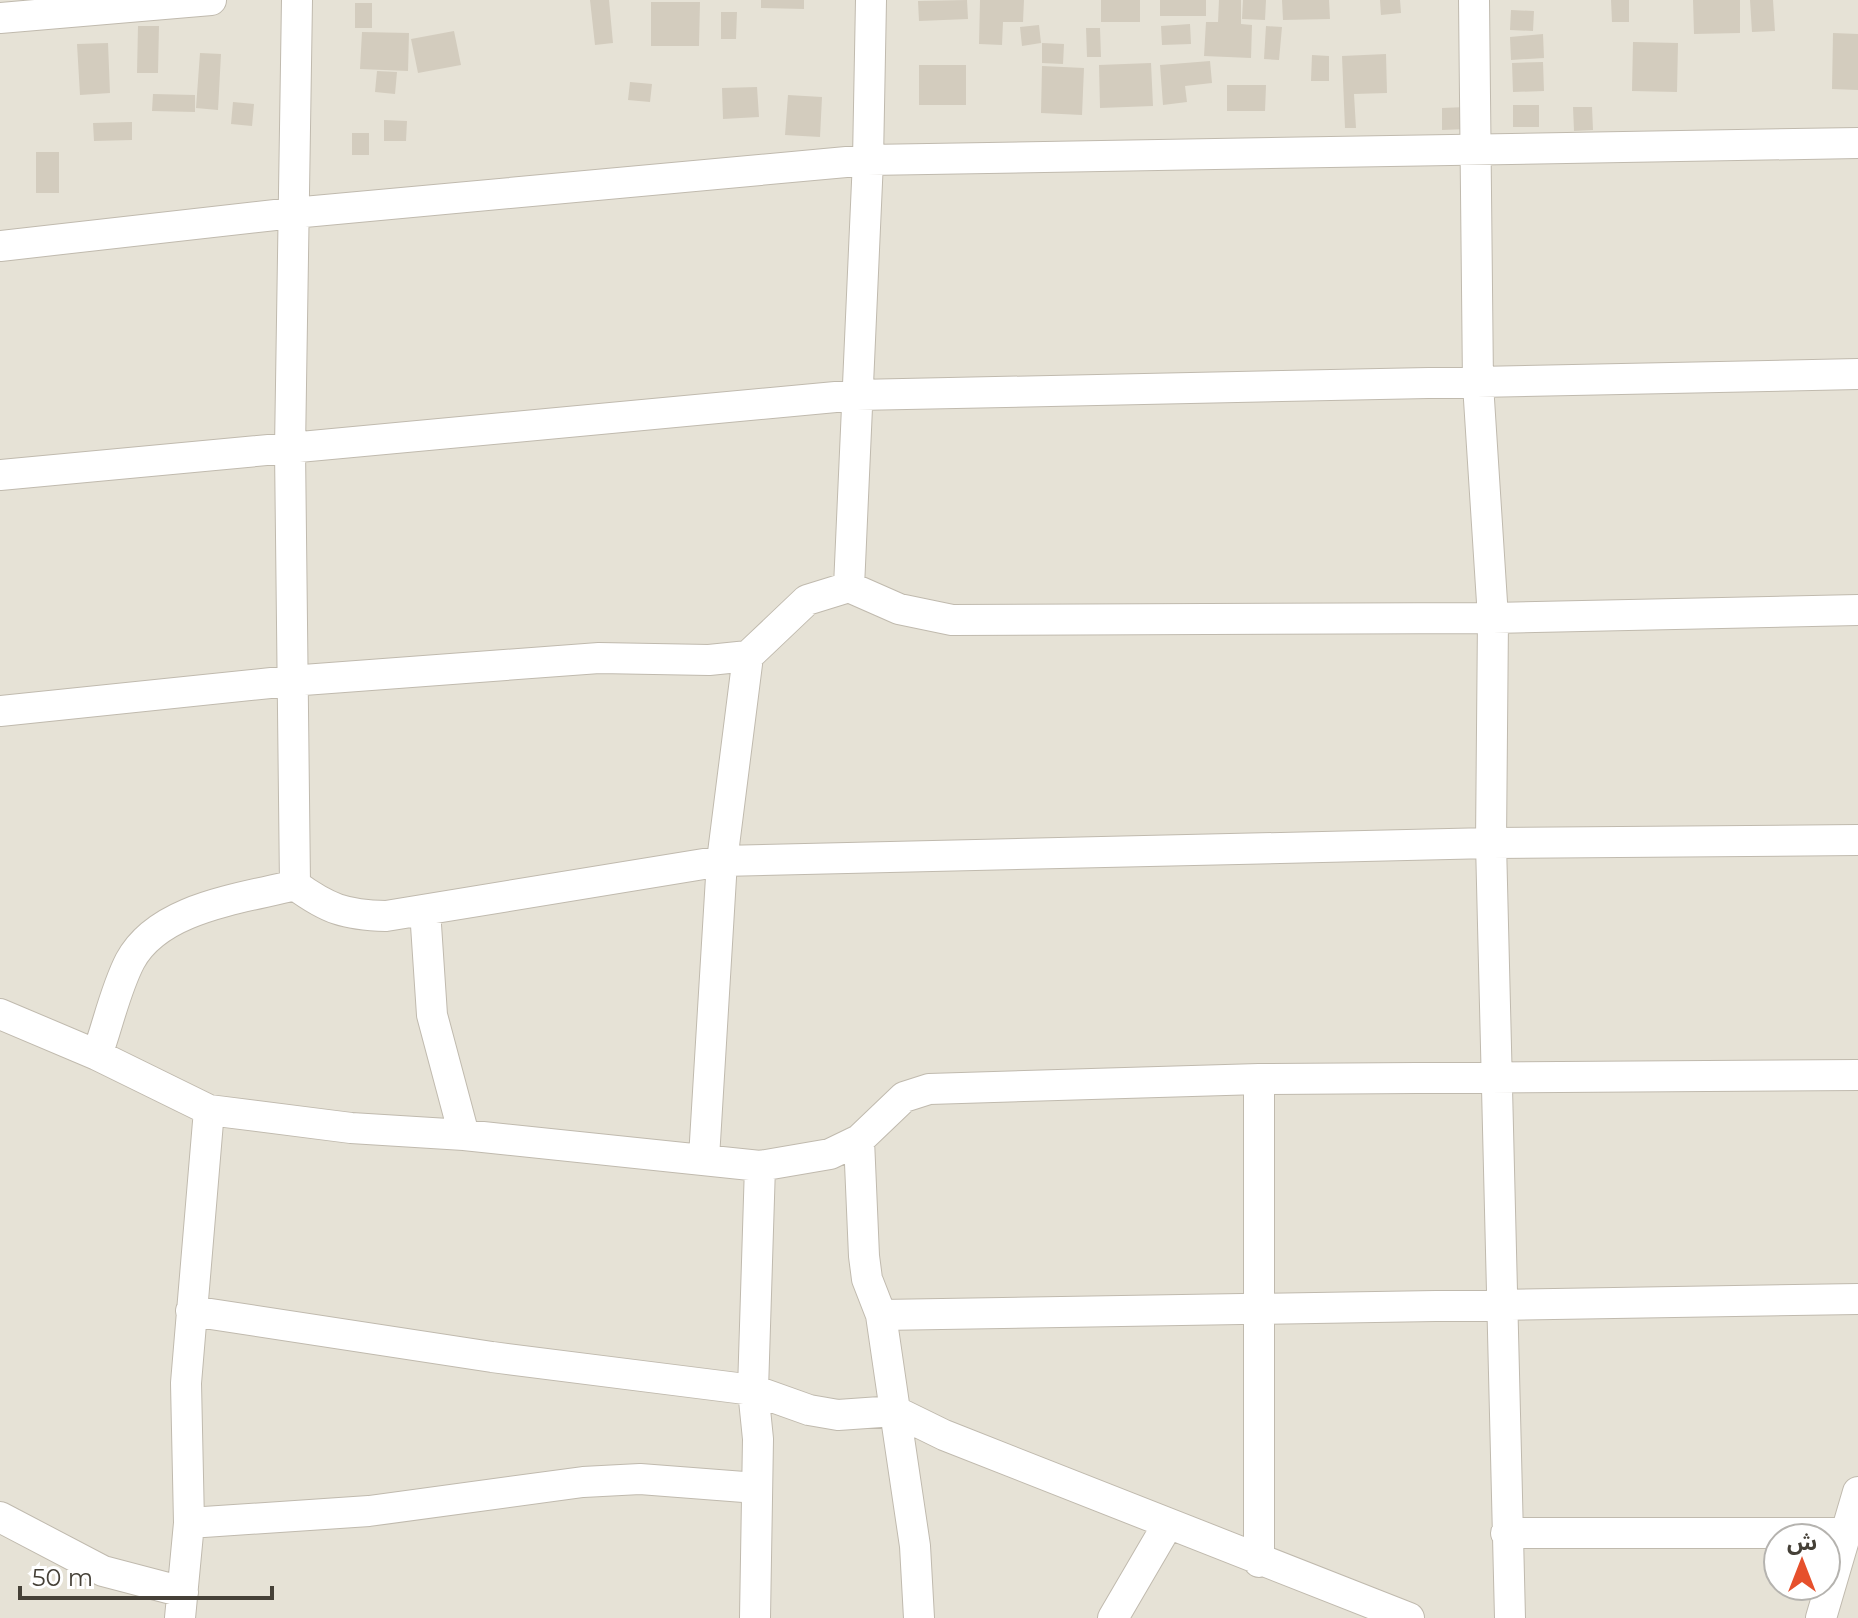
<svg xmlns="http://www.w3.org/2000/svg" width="1858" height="1618" font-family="Montserrat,'Noto Sans Arabic',sans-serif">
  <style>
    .residential { fill: #e6e2d6; fill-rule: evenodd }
    .building { fill: #d3ccbe }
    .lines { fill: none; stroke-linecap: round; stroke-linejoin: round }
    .minor-casing { stroke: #c0baae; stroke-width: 32 }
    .minor { stroke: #fff; stroke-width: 30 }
  </style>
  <rect width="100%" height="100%" fill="#f2f0e8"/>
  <path class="residential" d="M 0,0 L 1858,0 L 1858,1618 L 0,1618 ZM 1778,1538 L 1826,1538 L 1826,1586 L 1778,1586 Z"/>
  <path class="building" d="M 590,0 L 609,0 L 613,43 L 595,45 Z
    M 761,0 L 804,0 L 804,9 L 761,8 Z
    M 967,0 L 968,19 L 919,21 L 918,1 Z
    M 980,0 L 1024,0 L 1023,22 L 1003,22 L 1002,45 L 979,44 Z
    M 1101,0 L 1140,0 L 1140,22 L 1101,22 Z
    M 1160,0 L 1206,0 L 1206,16 L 1160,16 Z
    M 1219,0 L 1241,0 L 1241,24 L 1252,25 L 1251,58 L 1204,56 L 1206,22 L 1218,22 Z
    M 1243,0 L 1266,0 L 1265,20 L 1242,19 Z
    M 1282,0 L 1329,0 L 1330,19 L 1283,20 Z
    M 1380,0 L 1400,0 L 1401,13 L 1381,15 Z
    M 1611,0 L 1629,0 L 1629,22 L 1612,22 Z
    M 1693,0 L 1740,0 L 1740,33 L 1694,34 Z
    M 1750,0 L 1773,0 L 1775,31 L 1752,32 Z
    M 651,2 L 700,2 L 699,46 L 651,46 Z
    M 355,3 L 372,3 L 372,28 L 355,28 Z
    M 1511,10 L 1534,11 L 1533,31 L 1510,30 Z
    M 721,12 L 737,12 L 736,39 L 721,39 Z
    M 1190,24 L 1191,44 L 1162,45 L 1161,26 Z
    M 1039,25 L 1041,43 L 1022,46 L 1020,27 Z
    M 138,26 L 159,26 L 158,73 L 137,73 Z
    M 1266,26 L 1282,27 L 1279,60 L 1264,59 Z
    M 1086,28 L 1100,28 L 1101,57 L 1087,57 Z
    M 454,31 L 461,65 L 418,73 L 411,39 Z
    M 362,32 L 409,33 L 408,71 L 360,69 Z
    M 1833,33 L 1858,34 L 1858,90 L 1832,89 Z
    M 1543,34 L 1544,58 L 1511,60 L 1510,37 Z
    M 1633,42 L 1678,43 L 1677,92 L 1632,91 Z
    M 108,43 L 110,93 L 80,95 L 77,44 Z
    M 1042,43 L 1064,44 L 1063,64 L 1042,63 Z
    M 200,53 L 221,54 L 218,110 L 196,108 Z
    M 1386,54 L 1387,93 L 1354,94 L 1356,128 L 1345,128 L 1342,56 Z
    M 1312,55 L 1329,56 L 1329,81 L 1311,81 Z
    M 1210,61 L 1212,83 L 1185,86 L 1187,102 L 1163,105 L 1160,65 Z
    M 1543,62 L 1544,91 L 1513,92 L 1512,63 Z
    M 1151,63 L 1153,106 L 1100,108 L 1099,65 Z
    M 919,65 L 966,65 L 966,105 L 919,105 Z
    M 1042,66 L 1084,68 L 1082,115 L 1041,113 Z
    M 377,71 L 397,72 L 395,94 L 375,92 Z
    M 630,82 L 652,84 L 650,102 L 628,100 Z
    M 1227,85 L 1266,85 L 1265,111 L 1227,111 Z
    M 757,87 L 759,117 L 723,119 L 722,88 Z
    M 153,94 L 195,95 L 195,112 L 152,111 Z
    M 788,95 L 822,97 L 820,137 L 785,135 Z
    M 233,102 L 254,104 L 252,126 L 231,124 Z
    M 1513,105 L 1539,105 L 1539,127 L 1513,127 Z
    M 1466,107 L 1467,129 L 1442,130 L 1442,108 Z
    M 1573,107 L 1592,107 L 1593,130 L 1574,131 Z
    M 384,120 L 407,121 L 406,141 L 384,141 Z
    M 132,122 L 132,140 L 94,141 L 93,123 Z
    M 352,133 L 369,133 L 369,155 L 352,155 Z
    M 36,152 L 59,152 L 59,193 L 36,193 Z"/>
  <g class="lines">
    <defs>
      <path id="minor" d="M 1474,0 L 1478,384 L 1493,618 L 1491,843 L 1510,1618
        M 0,18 L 211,0
        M 0,246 L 293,213 L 868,160 L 1858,143
        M 0,475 L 857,395 L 1858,374
        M 849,587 L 868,160 L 871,0
        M 0,711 L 290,681 L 599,658 L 709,660 L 748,656 L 807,600 L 849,587 L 899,609 L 952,620 L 1493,618 L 1858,610
        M 295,885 C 328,909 345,915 386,916 L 722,861 L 1491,843 L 1858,840
        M 295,885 L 290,449 L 297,0
        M 425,910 L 432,1015 L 464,1135
        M 0,1014 L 97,1055 L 209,1110 L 351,1128 L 464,1135 L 760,1166 L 830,1154 L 859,1140 L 904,1097 L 929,1089 L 1259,1079 L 1858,1075
        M 97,1055 C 108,1025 115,990 130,961 C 159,907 241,899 295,885
        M 1259,1079 L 1259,1562
        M 859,1140 L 864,1256 L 867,1279 L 881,1315 L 895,1411 L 944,1435 L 1409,1618
        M 704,1158 L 722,861 L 748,656
        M 191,1311 L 492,1357 L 753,1390 L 809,1410 L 838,1415 L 895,1411 L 915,1546 L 919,1618
        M 881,1315 L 1858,1299
        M 0,1517 L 103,1571 L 183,1592
        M 189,1523 L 369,1511 L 583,1482 L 640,1479 L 757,1488
        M 1506,1533 L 1844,1533
        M 180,1618 L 189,1523 L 186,1383 L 209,1110
        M 755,1618 L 758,1439 L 753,1390 L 760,1166
        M 1113,1618 L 1168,1524
        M 1821,1618 L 1858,1492"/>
    </defs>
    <use href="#minor" class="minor-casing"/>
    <use href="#minor" class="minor"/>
  </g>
  <g transform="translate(1802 1562)"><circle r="38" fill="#ffffff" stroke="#b5b3af" stroke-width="2"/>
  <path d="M0-6L14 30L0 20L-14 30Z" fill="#e6502c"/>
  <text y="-12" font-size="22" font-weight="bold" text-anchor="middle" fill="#454037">ش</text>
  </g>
  <path d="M20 1586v12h252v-12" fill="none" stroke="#454037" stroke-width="4"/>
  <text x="32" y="1586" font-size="24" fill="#454037" stroke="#ffffff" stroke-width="6" paint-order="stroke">50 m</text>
</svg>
